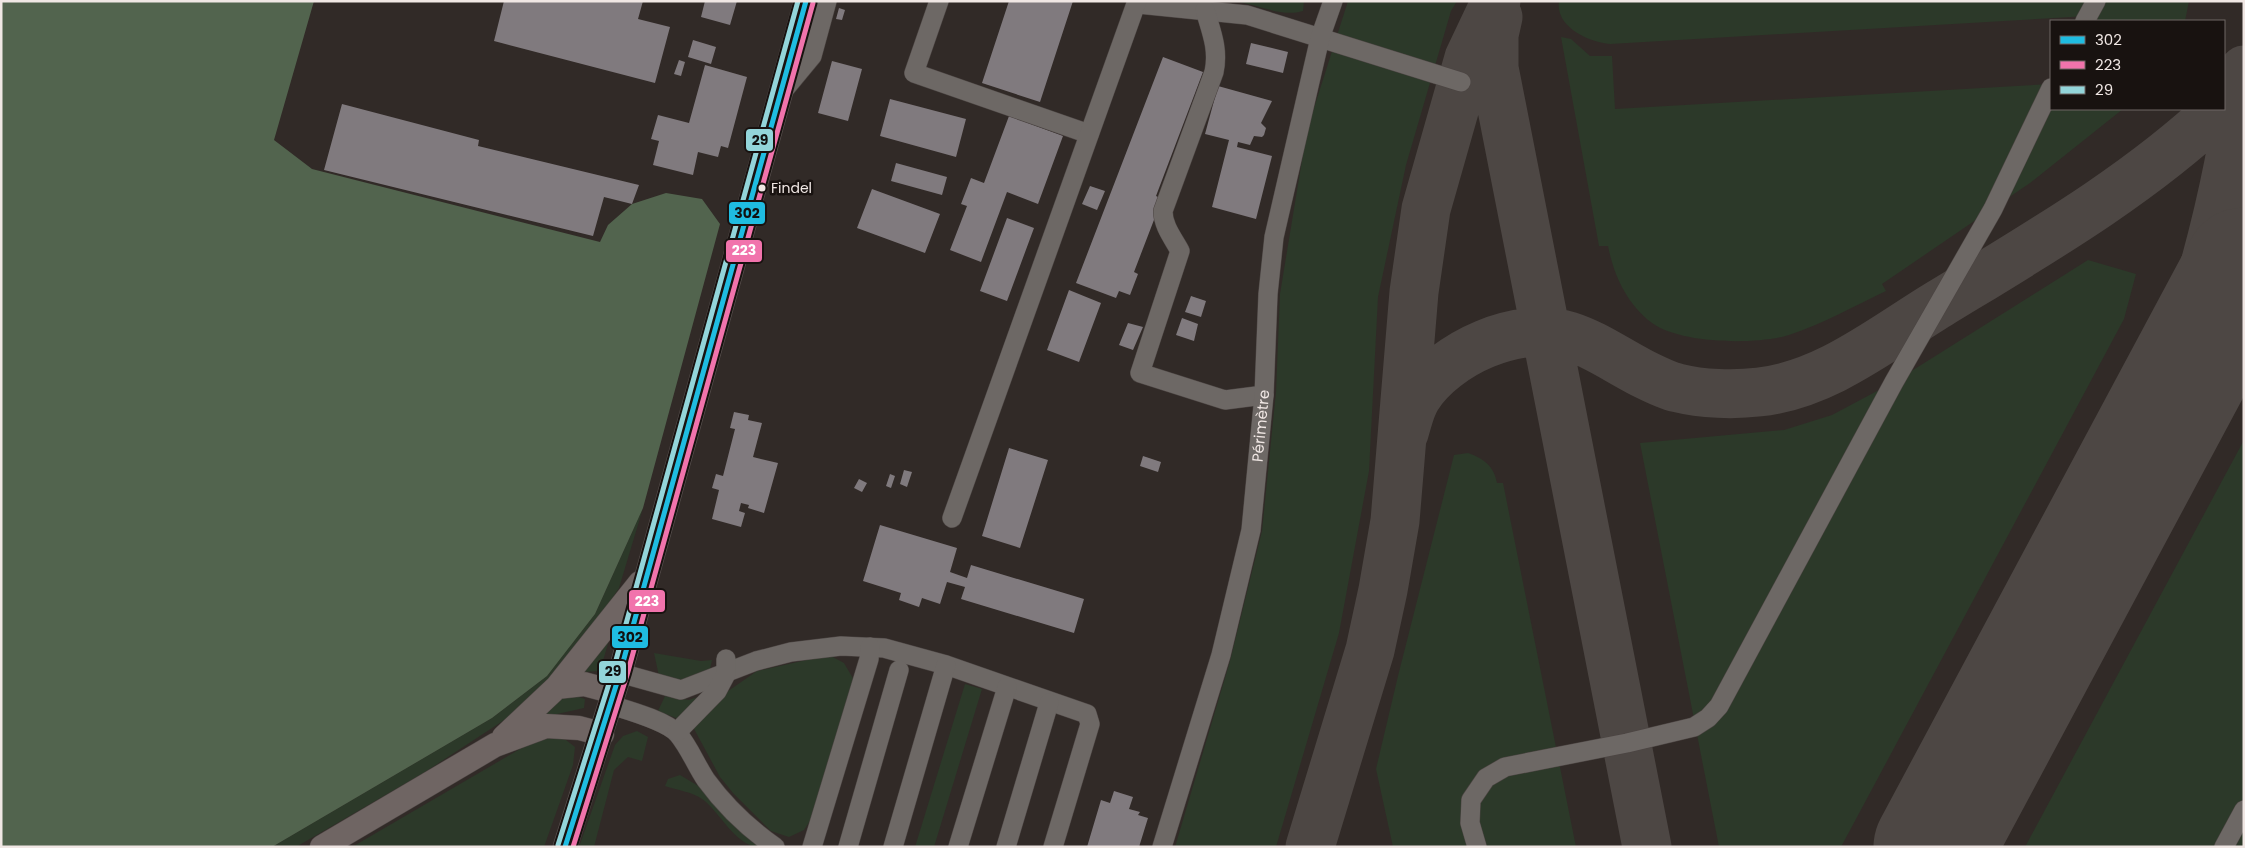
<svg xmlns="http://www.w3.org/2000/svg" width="2245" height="848" font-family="Poppins,sans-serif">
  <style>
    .green { fill: #2c3929 }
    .forest { fill: #52644e }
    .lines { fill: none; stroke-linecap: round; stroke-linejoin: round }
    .taxiway { stroke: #4d4744; stroke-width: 49 }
    .runway { stroke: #4d4744; stroke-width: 121 }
    .building { fill: #807a7e }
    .minor-casing { stroke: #4c4543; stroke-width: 20 }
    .major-casing { stroke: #4c4543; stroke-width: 25 }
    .minor { stroke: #6d6865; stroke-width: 19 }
    .major { stroke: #6f6563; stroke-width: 24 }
    .bus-1-casing { stroke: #181210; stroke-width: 9 }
    .bus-2-casing { stroke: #181210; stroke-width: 9 }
    .bus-3-casing { stroke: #181210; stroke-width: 9 }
    .bus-1 { stroke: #1fbce1; stroke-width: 5 }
    .bus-2 { stroke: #f173ac; stroke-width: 5 }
    .bus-3 { stroke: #93d5da; stroke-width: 5 }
    .bus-dot { fill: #f0e7e4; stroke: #181210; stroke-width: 2 }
    .labels { text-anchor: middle; stroke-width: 5; stroke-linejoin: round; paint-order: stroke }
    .bus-label { font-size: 14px; fill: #f0e7e4; stroke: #181210; text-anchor: start }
    .street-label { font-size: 15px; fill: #f0e7e4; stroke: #181210 }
    .line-badge { stroke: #181210; stroke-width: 2 }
    .badge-label { font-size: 14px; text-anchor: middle; font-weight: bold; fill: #fff }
    .pale-badge-label { font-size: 14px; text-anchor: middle; font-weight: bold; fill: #111 }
  </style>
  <rect width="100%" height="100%" fill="#312a27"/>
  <path class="green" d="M 1233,1 L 1304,1 L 1303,11 C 1281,18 1255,3 1233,1 Z
    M 1348,1 L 1457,1 L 1451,11 L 1406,165 L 1378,297 L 1369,471 L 1339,633 L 1276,847 L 1175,847 L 1230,661 L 1262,531 L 1276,392 L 1280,294 L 1307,130 Z
    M 1559,1 L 2189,1 L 2185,21 L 2095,21 L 2088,16 L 1610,44 C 1589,42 1555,27 1559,1 Z
    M 1561,37 L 1571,39 L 1590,56 L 1612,56 L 1615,109 L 2051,84 L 2051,109 L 2123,109 L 2030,183 L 1882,284 L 1886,291 C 1854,306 1823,324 1789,335 C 1756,345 1681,344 1652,323 C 1627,304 1614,276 1608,246 L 1599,246 Z
    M 2088,260 L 2136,274 L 2124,319 L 1841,847 L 1719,847 L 1640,443 L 1784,430 L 1832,415 L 1894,382 Z
    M 2244,440 L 2244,847 L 2025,847 Z
    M 1468,453 C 1483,458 1494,466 1497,483 L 1503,483 L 1576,847 L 1393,847 L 1376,769 L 1398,676 L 1454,455 Z
    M 643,508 L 619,588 L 574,656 L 512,715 L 425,772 L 296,847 L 272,847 L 492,718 L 547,676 L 595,614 Z
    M 612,630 L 600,671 L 582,672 Z
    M 654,653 L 701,661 L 712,660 L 709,674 L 677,685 L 660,681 Z
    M 829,655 L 844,663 L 854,680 L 815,813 L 804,830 L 789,837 L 771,831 L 733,793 L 720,777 L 693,727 L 721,696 L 757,671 Z
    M 965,684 L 982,689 L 934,847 L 915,847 Z
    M 569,694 L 585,699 L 584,708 L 535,719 L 560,697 Z
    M 706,694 L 681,720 L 658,711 L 665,696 L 689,700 Z
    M 637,731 L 648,737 L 642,761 L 628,757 L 614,770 L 594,847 L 579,847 L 615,745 L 623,736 Z
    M 544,735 L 566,740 L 575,747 L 573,765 L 544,847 L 352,847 Z
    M 680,775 L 700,787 L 760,847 C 735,847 719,810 702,799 C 692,792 677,790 665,786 L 668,779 Z"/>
  <path class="forest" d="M 1,1 L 314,1 L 274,140 L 312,169 L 600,242 L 608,225 L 632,204 L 666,193 L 702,199 L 720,224 L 643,508 L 595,614 L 547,676 L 492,718 L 272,847 L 1,847 Z"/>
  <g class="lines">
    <path class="taxiway" d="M 1498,17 L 1494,35 L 1494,68 L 1647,847
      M 1404,433 C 1408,420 1410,408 1417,397 C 1445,353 1519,320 1569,336 C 1594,344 1615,359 1638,371 C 1650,377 1665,385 1678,388 C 1702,394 1734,395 1759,392 C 1826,385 1883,338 1939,304 C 2034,246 2138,186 2219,109
      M 2105,527 C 2121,492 2140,456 2154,420 C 2197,307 2229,189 2244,70
      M 1310,847 L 1370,650 L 1383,590 L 1395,521 L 1414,292 L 1426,209 L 1469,58 L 1496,1"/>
    <path class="runway" d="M 1934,847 L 2244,268"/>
  </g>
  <path class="building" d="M 504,1 L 643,1 L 638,19 L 670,27 L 655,83 L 494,41 Z
    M 705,1 L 737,1 L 730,25 L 701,17 Z
    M 1009,1 L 1073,1 L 1040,102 L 982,83 Z
    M 839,8 L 845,10 L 842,20 L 836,19 Z
    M 693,40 L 716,47 L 711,64 L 688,57 Z
    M 1251,43 L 1288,52 L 1283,73 L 1246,64 Z
    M 1163,57 L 1203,72 L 1156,196 L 1162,199 L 1134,272 L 1138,274 L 1130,295 L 1119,291 L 1116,298 L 1076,283 Z
    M 679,60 L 685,62 L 681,76 L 674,74 Z
    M 832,61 L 862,69 L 848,121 L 818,113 Z
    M 705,65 L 747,77 L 728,148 L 721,146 L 718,157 L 698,152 L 693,175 L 653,165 L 659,141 L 651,139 L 658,115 L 689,123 Z
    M 1218,86 L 1272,101 L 1261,123 L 1266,128 L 1264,135 L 1262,137 L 1254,136 L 1250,145 L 1238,142 L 1237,147 L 1272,156 L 1256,219 L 1212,207 L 1229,140 L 1205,134 Z
    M 890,99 L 966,119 L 956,157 L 880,136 Z
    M 342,104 L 479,140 L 478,146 L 639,185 L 632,204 L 604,197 L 593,236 L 324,170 Z
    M 1009,116 L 1063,136 L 1038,204 L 1007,192 L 981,262 L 950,250 L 967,206 L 961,204 L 971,178 L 984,183 Z
    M 896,163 L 947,177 L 942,195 L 891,181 Z
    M 1090,186 L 1105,191 L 1097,210 L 1082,204 Z
    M 872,189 L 940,214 L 925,253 L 857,228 Z
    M 1007,218 L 1034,228 L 1007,301 L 980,291 Z
    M 1069,290 L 1101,303 L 1079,362 L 1047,350 Z
    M 1191,296 L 1206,301 L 1201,317 L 1185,312 Z
    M 1182,318 L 1198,324 L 1194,341 L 1176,335 Z
    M 1128,323 L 1143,327 L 1133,350 L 1119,345 Z
    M 734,412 L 749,415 L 748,420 L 762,423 L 753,457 L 778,463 L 764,513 L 748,508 L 749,505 L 741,503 L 739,511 L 745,513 L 741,527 L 712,519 L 719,490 L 712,488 L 716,474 L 723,476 L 735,429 L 730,428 Z
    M 1009,448 L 1048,460 L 1020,548 L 982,536 Z
    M 1143,456 L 1161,462 L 1158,472 L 1140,466 Z
    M 904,470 L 912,472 L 907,487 L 900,484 Z
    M 890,474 L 895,476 L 891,488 L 886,486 Z
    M 859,479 L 867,483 L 862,492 L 854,488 Z
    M 880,525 L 957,548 L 950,572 L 967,578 L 971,565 L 1084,599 L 1074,633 L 961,599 L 965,587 L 947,582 L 940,604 L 922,598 L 919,607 L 899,600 L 901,593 L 863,581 Z
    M 1114,791 L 1133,797 L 1129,809 L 1140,812 L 1138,815 L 1148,818 L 1139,847 L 1087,847 L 1101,800 L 1110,803 Z"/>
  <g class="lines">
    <defs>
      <g id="minor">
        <path d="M 939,1 L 914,73 L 1089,134"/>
        <path d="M 1138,4 L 1247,15 L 1461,82"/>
        <path d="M 1205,10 C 1211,31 1219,49 1214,72 L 1163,211 C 1163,226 1173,238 1180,251 L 1140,373 L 1225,400 L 1264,395"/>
        <path d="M 2085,21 L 2096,1"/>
        <path d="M 783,91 L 812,56 L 827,1"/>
        <path d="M 952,518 L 1137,1"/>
        <path d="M 620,673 L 681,690 L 756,661 L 791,652 L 841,646 L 884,648 L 946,665 L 1087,714 L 1090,724 L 1053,847"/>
        <path d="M 611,705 C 627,710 667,721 678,734 C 689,747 696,765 706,780 C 725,806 748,828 775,847"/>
        <path d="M 677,732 L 717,691 L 726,674 L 726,659"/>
        <path d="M 812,847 L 869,659 L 870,647"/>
        <path d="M 848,847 L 899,670"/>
        <path d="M 893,847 L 946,665"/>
        <path d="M 958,847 L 1007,687"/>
        <path d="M 1006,847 L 1049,703"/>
        <path id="s1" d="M 1162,847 L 1221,655 L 1251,530 L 1264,395 L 1268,294 L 1274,237 L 1320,38 L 1333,1"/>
        <path d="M 1477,847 L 1470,823 L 1471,800 L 1486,778 L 1505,767 L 1627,743 L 1694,727 L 1708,718 L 1719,706 L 1894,382 L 1993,209 L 2051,88"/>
        <path d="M 2224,847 L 2244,810"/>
      </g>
      <path id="major" d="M 557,687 L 584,684 L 614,692
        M 504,737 L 557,687 L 640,583
        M 322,847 L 495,745 L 546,726 L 579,728 L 602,734
        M 565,847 L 620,673 L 806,1"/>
    </defs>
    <use href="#minor" class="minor-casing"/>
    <use href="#major" class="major-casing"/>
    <use href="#minor" class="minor"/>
    <use href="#major" class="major"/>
    <defs>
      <path id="bus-1" d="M 565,847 L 620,673 L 806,1"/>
      <path id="bus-2" d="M 573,847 L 627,675 L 813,3"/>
      <path id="bus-3" d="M 558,845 L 613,671 L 798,1"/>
    </defs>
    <use href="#bus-1" class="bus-1-casing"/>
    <use href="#bus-2" class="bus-2-casing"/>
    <use href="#bus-3" class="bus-3-casing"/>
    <use href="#bus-1" class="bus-1"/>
    <use href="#bus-2" class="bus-2"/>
    <use href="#bus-3" class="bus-3"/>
  </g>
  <circle class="bus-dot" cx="762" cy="188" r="4.5"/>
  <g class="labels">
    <g class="bus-label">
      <text x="771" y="193">Findel</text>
    </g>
    <g class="street-label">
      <text dy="5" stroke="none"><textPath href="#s1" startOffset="434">Périmètre</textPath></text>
    </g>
  </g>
  <g class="line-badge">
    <rect x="745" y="128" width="29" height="24" rx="5" fill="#93d5da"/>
    <rect x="728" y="201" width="38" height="24" rx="5" fill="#1fbce1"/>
    <rect x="725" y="239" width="38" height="24" rx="5" fill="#f173ac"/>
    <rect x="628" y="589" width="38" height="24" rx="5" fill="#f173ac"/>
    <rect x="611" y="625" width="38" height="24" rx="5" fill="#1fbce1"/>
    <rect x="598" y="660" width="29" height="24" rx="5" fill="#93d5da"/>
  </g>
  <g class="badge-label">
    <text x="744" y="255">223</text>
    <text x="647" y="606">223</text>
  </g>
  <g class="pale-badge-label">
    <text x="760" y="145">29</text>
    <text x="747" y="218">302</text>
    <text x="630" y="642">302</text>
    <text x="613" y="676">29</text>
  </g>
  <rect width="2245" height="848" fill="none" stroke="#f0e7e4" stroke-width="5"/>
  <rect x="2050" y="20" width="175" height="90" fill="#181210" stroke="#6e6765"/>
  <rect x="2060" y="36" width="25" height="8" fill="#1fbce1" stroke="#6e6765"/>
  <text x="2095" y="45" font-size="15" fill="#f0e7e4">302</text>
  <rect x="2060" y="61" width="25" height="8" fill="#f173ac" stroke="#6e6765"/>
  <text x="2095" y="70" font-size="15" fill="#f0e7e4">223</text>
  <rect x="2060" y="86" width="25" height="8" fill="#93d5da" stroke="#6e6765"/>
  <text x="2095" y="95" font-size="15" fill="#f0e7e4">29</text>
</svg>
